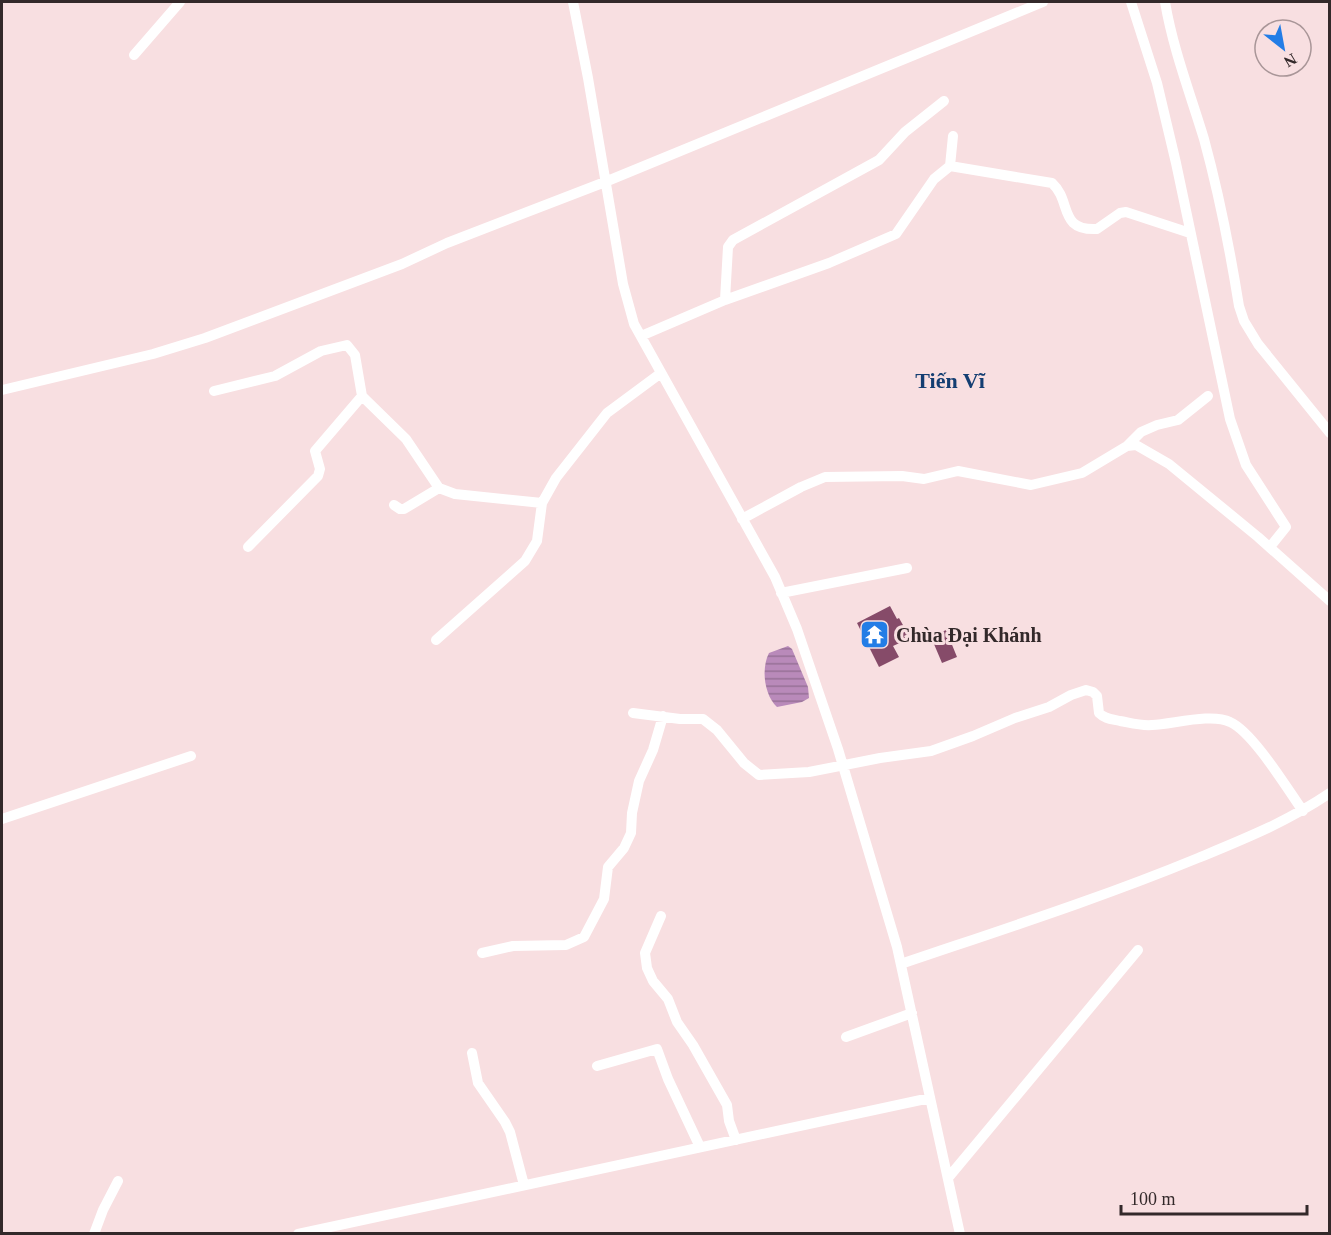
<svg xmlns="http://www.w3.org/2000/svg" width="1331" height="1235" font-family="'Times New Roman',serif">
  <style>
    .water { fill: url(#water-rules) }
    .building { fill: #864b69 }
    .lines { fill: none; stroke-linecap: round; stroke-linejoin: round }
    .street { stroke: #fff; stroke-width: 10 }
    .labels { text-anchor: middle; stroke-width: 6; stroke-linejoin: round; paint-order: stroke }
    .poi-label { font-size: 20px; font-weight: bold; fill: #33292a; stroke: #f8dfe1; text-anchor: start }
    .quarter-label { font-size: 22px; font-weight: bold; fill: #143e72; stroke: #f8dfe1 }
  </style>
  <defs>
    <pattern id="water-rules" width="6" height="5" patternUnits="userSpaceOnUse" patternTransform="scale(1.5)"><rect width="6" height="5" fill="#b98aba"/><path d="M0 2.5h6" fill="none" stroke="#977197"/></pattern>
  </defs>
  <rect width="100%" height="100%" fill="#f8dfe1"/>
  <path class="water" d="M 788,646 L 792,649 L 808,687 L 809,698 L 802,702 L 777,707 C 764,695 761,668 769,653 Z"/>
  <path class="building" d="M 890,606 L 897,619 L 899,618 L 908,634 L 904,636 L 906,640 L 893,646 L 899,657 L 879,667 L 857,623 Z
    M 946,630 L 957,657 L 942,663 L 931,637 Z"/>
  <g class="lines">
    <path class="street" d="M 573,2 L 588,78 L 623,284 L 634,324 L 775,577 L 797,629 L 838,749 L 897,947 L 960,1234
      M 1131,2 L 1157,83 L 1176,163 L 1230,419 L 1246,465 L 1286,527 L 1270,547
      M 1165,2 C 1173,49 1190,93 1204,139 C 1219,194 1230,250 1239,306 L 1244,321 L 1258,344 L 1330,433
      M 134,55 L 180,2
      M 950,166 L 1052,183 C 1072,201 1058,231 1097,229 L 1120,213 L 1126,212 L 1190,233
      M 725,300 L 728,247 L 733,240 L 879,160 L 905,132 L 944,101
      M 641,336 L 725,300 L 829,263 L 896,234 L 934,179 L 950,166 L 953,136
      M 2,390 L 153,354 L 205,338 L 402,264 L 447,243 L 605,182 L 1043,2
      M 214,391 L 275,376 L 321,351 L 347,345 L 355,355 L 362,396 L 406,439 L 439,488 L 455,494 L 542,503
      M 1127,446 L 1141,432 L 1157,425 L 1178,420 L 1208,396
      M 394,505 L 400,509 L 404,509 L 439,488
      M 742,519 L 801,487 L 825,477 L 902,476 L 924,479 L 958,471 L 1031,485 L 1082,473 L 1127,446 L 1136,445 L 1169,464 L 1258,537 L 1330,601
      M 248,547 L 318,476 L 320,469 L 315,451 L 362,396
      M 781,593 L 907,568
      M 436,640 L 525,561 L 537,541 L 542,503 L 556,478 L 607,413 L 661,373
      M 633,713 L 680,719 L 703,719 L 717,730 L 744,763 L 759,775 L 809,772 L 880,758 L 931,751 L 973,736 L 1015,718 L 1049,707 L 1071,695 L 1086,690 L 1093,692 L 1097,696 L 1099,713 C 1105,719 1112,719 1120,721 C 1131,723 1141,726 1152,725 C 1173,724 1212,713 1230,722 C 1253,732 1288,790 1303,811
      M 2,819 L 191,756
      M 661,916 L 645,953 L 647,968 L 653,981 L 668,999 L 677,1022 L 693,1045 L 727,1105 L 729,1121 L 736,1140
      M 482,953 L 513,946 L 566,945 L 584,937 L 604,899 L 608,867 L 624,848 L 631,833 L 632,813 L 639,781 L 653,750 L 663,716
      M 901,964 C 1001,930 1101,898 1198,858 C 1244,839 1289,821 1330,793
      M 846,1037 L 912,1013
      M 472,1053 L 478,1083 L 505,1122 L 510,1132 L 524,1185
      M 597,1066 L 657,1049 L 668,1079 L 700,1147
      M 948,1178 L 1138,950
      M 94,1234 L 103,1210 L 118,1181
      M 298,1234 L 930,1098"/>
  </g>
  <defs>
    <symbol id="temple-square" viewBox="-11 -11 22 22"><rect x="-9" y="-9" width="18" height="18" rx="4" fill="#237de6" stroke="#f8dfe1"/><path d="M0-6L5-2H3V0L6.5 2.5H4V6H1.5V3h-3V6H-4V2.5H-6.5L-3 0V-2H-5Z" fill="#fff"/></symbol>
  </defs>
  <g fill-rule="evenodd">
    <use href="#temple-square" x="858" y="618" width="33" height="33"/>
  </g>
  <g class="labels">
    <g class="poi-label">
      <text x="896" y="642">Chùa Đại Khánh</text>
    </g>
    <g class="quarter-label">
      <text x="950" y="388">Tiến Vĩ</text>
    </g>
  </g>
  <rect width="1331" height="1235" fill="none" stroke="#33292a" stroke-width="6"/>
  <g transform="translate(1283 48) rotate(149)"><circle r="28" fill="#f8dfe1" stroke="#a99698" stroke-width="1.5"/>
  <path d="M0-4.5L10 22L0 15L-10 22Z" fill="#237de6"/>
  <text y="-9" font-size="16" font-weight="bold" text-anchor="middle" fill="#33292a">N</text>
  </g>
  <path d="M1121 1205v9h186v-9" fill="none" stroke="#33292a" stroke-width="3"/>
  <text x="1130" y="1205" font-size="18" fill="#33292a" stroke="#f8dfe1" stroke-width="4.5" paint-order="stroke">100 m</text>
</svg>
